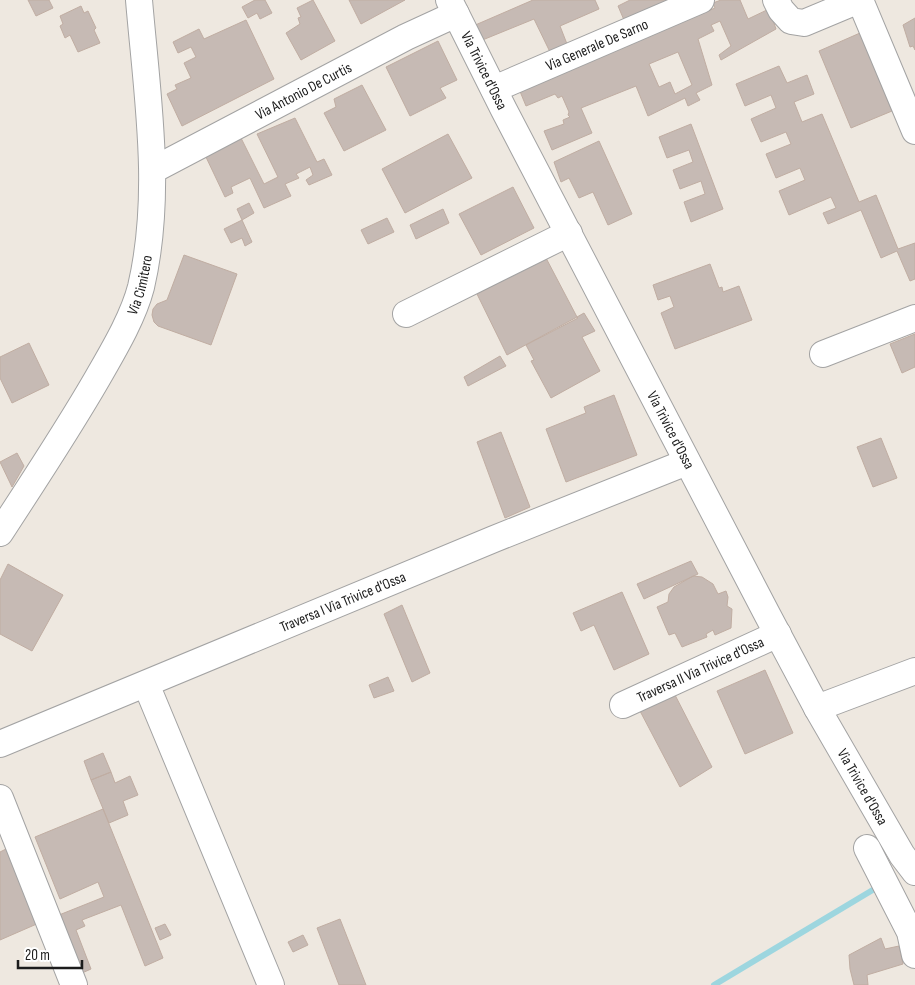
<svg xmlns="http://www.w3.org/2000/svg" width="915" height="985" font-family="'Sofia Sans Condensed',sans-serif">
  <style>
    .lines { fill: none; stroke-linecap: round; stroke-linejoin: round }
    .stream { stroke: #9dd6df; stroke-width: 6 }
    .building { fill: #c6bab4; stroke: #c0ada2; fill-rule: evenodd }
    .minor-casing { stroke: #a3a3a3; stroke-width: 28 }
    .minor { stroke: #fff; stroke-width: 26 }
    .labels { text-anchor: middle; stroke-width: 5; stroke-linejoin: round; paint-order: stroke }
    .street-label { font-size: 15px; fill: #1c1c1c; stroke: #fff }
  </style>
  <rect width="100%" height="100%" fill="#eee8e0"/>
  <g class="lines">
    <path class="stream" d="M 714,985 L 881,885"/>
  </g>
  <path class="building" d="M 28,0 L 49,0 L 53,8 L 36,16 Z
    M 255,0 L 265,0 L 272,13 L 260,19 L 257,13 L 248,18 L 242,7 Z
    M 313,0 L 335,41 L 301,60 L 286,33 L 300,24 L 298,18 L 301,17 L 297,8 Z
    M 349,0 L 405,0 L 361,24 Z
    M 533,0 L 595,0 L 599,9 L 560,26 L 567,44 L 550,52 L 534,19 L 480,41 L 473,26 Z
    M 630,0 L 670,0 L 624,20 L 618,6 Z
    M 721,0 L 740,0 L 748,19 L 769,9 L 776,29 L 721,60 L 719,55 L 731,46 L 720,21 L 711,25 L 714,31 L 698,39 L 712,85 L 696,93 L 700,100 L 688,106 L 685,98 L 648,116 L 636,86 L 581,108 L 592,133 L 552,150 L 544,131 L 564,124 L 563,120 L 570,117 L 568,115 L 569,112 L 562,96 L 558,98 L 555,94 L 526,106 L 519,89 L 715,8 L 713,3 ZM 678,52 L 692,85 L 675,94 L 670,82 L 659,87 L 649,64 Z
    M 81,6 L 84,13 L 88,11 L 96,28 L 94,30 L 100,43 L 78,52 L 70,35 L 65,38 L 60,26 L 63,24 L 60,16 Z
    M 915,18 L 915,50 L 913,46 L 910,47 L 903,25 Z
    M 246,20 L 274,79 L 182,126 L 167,94 L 177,89 L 175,85 L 191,78 L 184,63 L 196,57 L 191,47 L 178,53 L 173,42 L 199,29 L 204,39 Z
    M 860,33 L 892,111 L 851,128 L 819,51 Z
    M 438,41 L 457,80 L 440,88 L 446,98 L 410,116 L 386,67 Z
    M 779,66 L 787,83 L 807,75 L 814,94 L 794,102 L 802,122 L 822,114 L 859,202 L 876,195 L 898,249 L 915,243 L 915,279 L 910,281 L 897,251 L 881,258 L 861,210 L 828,224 L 823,213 L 836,208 L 831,197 L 789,215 L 779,191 L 805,180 L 800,168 L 776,178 L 766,154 L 791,144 L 786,132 L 761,142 L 751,119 L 776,108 L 771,95 L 745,106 L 736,84 Z
    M 362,85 L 386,130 L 344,151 L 324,113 L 336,107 L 334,99 Z
    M 295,118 L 317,162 L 324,159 L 332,175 L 309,185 L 306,180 L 313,175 L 310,167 L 296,174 L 299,178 L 285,184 L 291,196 L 264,208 L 250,178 L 231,187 L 233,193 L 225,197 L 205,155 L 241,138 L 264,184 L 278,177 L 257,134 Z
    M 691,124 L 723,209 L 691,222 L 684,202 L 705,194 L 701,181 L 680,189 L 673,170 L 693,162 L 689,150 L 667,158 L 659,137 Z
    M 448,134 L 472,178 L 405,213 L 382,169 Z
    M 599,141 L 632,214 L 608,225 L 593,192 L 579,198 L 569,178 L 561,182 L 554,162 Z
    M 513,187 L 534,228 L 481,255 L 459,214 Z
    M 249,203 L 254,213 L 242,220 L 237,209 Z
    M 443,209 L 449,223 L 416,239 L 410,225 Z
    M 387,218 L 394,232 L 368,244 L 361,230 Z
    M 242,220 L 252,242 L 245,246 L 242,238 L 231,243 L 224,229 Z
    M 184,255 L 237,274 L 211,345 L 158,326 L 154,322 L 152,315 L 153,309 L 157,304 L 167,300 Z
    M 546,258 L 577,317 L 507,355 L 477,294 Z
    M 710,264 L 719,288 L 722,287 L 723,292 L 739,286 L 752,320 L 675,349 L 661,313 L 674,307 L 670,296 L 658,300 L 653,285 Z
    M 584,313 L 595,331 L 582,337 L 600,371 L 551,398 L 531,361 L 534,360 L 526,345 L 578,318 L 577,317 Z
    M 915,334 L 915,367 L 902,373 L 890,344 Z
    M 29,343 L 49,385 L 12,403 L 0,378 L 0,357 Z
    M 500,356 L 506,366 L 468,386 L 464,377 Z
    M 614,395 L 637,455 L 566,482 L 546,429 L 586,413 L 584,407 Z
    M 501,432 L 530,507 L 505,518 L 477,442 Z
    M 881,438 L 897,478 L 873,487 L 857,447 Z
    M 17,453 L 24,466 L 12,487 L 0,462 Z
    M 691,561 L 698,574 L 644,599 L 637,584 Z
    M 8,564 L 63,595 L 32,651 L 0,634 L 0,580 Z
    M 693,576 L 702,577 L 713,584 L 718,594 L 726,591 L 728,597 L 727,606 L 732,609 L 731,628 L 715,635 L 713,630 L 706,634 L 707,637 L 682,647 L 675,633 L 669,635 L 657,607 L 668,602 L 669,594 L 674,587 Z
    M 622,592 L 649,654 L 614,670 L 594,625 L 581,631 L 573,613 Z
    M 402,605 L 430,673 L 412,682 L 384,614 Z
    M 765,670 L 793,733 L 745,754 L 717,691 Z
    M 388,677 L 394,691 L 374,698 L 369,685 Z
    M 674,693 L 712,767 L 680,787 L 640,711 Z
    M 103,753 L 111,772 L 91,780 L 84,761 Z
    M 111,772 L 115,783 L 130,776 L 138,795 L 123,801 L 128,815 L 109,823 L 91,780 Z
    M 103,809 L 163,958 L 145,966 L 121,905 L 82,920 L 85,926 L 76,930 L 91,969 L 82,973 L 59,915 L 104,897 L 98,882 L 60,899 L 35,837 Z
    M 6,849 L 39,923 L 0,940 L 0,852 Z
    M 340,919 L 366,985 L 339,985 L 317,928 Z
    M 165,924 L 171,935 L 160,940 L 155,928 Z
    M 303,935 L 308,945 L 293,952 L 288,942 Z
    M 881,938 L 885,949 L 899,946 L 903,964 L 867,975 L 868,985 L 854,985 L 850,969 L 849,955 Z"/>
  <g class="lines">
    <defs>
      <g id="minor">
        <path id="s1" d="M 449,0 L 504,110 L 768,616 L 817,708 L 902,855 L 915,872"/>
        <path d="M 776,0 L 781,10 L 791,21 L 804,23 L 859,0"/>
        <path d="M 860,0 L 915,131"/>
        <path id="s2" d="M 494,89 L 701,0"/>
        <path id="s3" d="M 153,170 L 406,37 L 456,14"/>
        <path d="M 406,314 L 569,233"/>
        <path d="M 823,354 L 915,318"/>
        <path id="s4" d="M 0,533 C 33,482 67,431 97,379 C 113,351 133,318 141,287 C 163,193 147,95 139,0"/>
        <path d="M 146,684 L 271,985"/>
        <path id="s5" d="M 623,705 L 778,634"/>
        <path d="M 817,708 L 915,671"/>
        <path id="s6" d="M 0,744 L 494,539 L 687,462"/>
        <path d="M 0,798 L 74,985"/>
        <path d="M 867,848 L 910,932 L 915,955"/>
      </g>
    </defs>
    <use href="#minor" class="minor-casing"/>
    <use href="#minor" class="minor"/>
  </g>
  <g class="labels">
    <g class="street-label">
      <text dy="5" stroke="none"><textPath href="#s2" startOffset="112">Via Generale De Sarno</textPath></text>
      <text dy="5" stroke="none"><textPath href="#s1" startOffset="79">Via Trivice d'Ossa</textPath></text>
      <text dy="5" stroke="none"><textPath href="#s3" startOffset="170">Via Antonio De Curtis</textPath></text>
      <text dy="5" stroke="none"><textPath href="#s4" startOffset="286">Via Cimitero</textPath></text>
      <text dy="5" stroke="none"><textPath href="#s1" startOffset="484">Via Trivice d'Ossa</textPath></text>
      <text dy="5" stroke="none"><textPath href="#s6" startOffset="371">Traversa I Via Trivice d'Ossa</textPath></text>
      <text dy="5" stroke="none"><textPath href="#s5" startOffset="85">Traversa II Via Trivice d'Ossa</textPath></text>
      <text dy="5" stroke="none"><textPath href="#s1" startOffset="889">Via Trivice d'Ossa</textPath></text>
    </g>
  </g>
  <path d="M18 960v8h64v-8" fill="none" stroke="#1c1c1c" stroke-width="2.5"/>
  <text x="25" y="960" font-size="15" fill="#1c1c1c" stroke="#ffffff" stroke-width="4" paint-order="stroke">20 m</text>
</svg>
